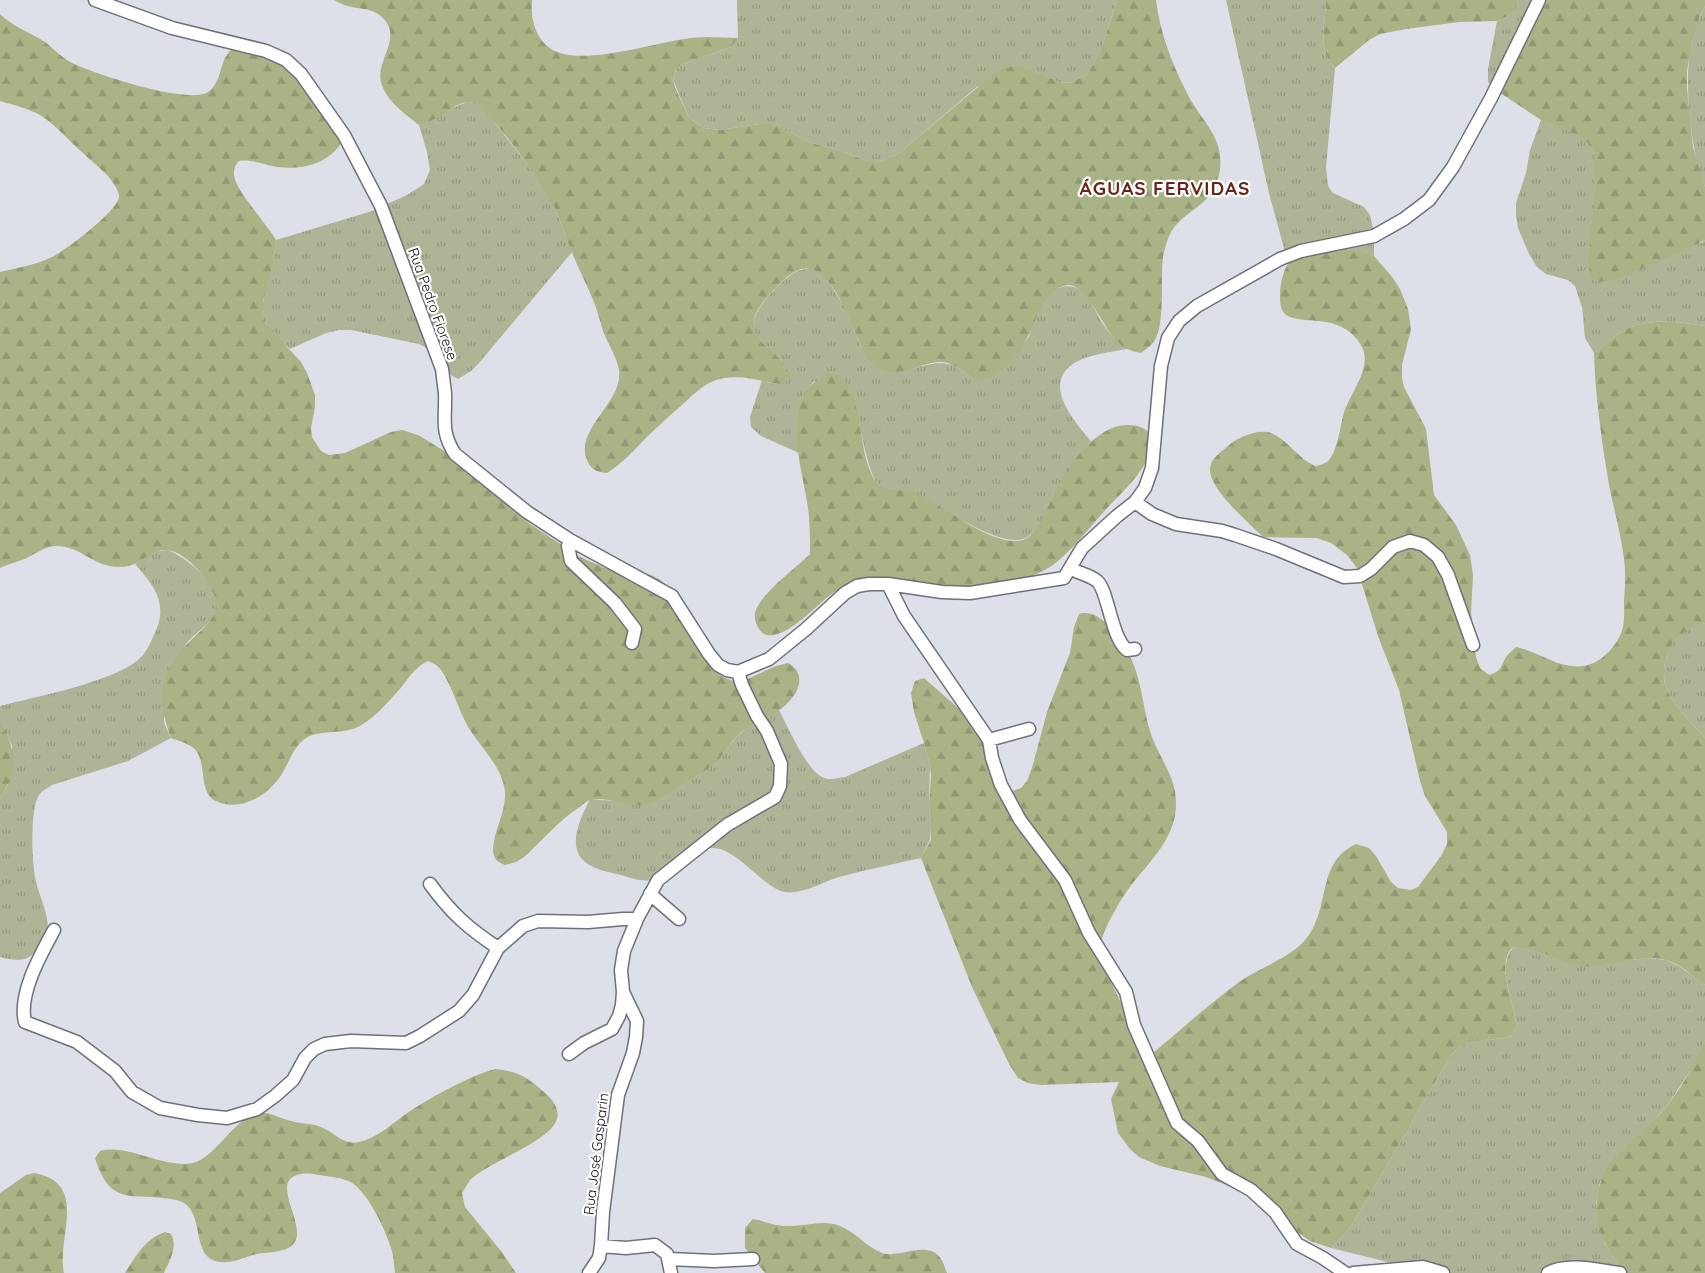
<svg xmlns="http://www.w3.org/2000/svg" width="1705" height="1273" font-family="Quicksand,sans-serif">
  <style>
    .grass { fill: url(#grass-tufts) }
    .forest { fill: url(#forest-firs) }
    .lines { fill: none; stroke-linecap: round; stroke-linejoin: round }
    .minor-casing { stroke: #6f717a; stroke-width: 15 }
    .minor { stroke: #fff; stroke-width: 12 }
    .labels { text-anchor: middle; stroke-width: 4.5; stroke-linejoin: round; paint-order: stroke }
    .street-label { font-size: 14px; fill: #0a0b0e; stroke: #fff }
    .district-label { font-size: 19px; font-weight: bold; letter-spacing: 1px; fill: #692519; stroke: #fff }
  </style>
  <defs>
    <pattern id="grass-tufts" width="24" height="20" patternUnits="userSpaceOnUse" patternTransform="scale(1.25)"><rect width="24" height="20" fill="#aeb496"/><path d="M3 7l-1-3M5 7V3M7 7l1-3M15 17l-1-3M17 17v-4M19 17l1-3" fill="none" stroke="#949980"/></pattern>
    <pattern id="forest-firs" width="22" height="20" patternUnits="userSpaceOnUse" patternTransform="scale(1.25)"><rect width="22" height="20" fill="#a9b385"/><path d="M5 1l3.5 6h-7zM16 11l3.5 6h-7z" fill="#909972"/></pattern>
  </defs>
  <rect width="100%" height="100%" fill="#dde0e9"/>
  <path class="grass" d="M 737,0 L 1117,0 C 1111,17 1099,64 1086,75 C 1083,77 1076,81 1072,82 C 1057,86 1038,73 1024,68 L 977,87 L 898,154 L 881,162 L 869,162 L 841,151 L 808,142 L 788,131 L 759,124 L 719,130 L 704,128 L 689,118 L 676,87 L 673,78 L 676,69 L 682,64 L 731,47 L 738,38 Z
    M 1226,0 L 1326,0 C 1326,24 1316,48 1335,68 L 1326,167 L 1328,186 L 1333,193 L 1364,207 L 1370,215 L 1374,233 L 1374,256 L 1361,251 L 1302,254 L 1288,263 L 1269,193 Z
    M 1516,0 L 1550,0 L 1539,12 L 1496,90 L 1488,82 L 1488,69 L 1497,21 L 1508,16 Z
    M 1705,6 L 1705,187 C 1696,165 1693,143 1690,119 C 1686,78 1686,44 1705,6 Z
    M 470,101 L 477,104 L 485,110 L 539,179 L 553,203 L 572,252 L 479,363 L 471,371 L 458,379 C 455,377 450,375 448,372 C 436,362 435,351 419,344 L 351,330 L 339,330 L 326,333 L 290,349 C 282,342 271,334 266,324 C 257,305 269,282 273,263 C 274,255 275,248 276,240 L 372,211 L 407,195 L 424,184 L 430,170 L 427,152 L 419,125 C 436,118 452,107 470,101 Z
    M 1541,120 C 1556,126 1576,131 1587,142 C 1602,157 1596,188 1595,206 L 1701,243 L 1705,240 L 1705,326 C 1678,322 1646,317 1621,332 C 1612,338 1603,346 1594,353 L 1585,338 L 1582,307 L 1575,286 L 1568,280 L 1546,274 L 1537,267 L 1529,254 L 1518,228 L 1516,215 L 1516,203 L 1526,173 L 1530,150 Z
    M 812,268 L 823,274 L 831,285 L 846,310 L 861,347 L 897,372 C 915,370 933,359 952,365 C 964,369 972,384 986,379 C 995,374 1024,345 1029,336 C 1032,329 1033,321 1036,314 C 1043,298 1061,278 1080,290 C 1091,297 1096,314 1103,324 C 1110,334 1118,342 1127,349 C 1111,352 1092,354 1078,361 C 1039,381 1073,420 1091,441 C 1078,457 1065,472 1055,490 C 1047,504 1043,526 1029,536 C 1005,554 940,505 916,494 C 905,489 884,493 877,483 C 871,474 869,464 866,454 C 860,431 857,407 848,384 L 814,381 C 794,405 795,423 799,453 L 761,436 L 751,427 L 750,417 L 762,380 L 770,383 L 782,361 C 773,353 756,343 753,330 C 749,312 785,275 800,270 C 803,269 808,269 812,268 Z
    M 168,550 C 186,557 226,588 216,612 C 210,626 192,634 185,646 C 183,650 165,714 164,720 C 164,725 169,733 171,738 L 128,761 L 52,785 C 46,789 41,791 38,797 C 30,812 32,860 35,877 C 38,894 48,911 48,929 C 47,933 43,939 41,943 C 31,962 20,962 0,957 L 0,798 L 8,785 L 12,746 L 0,719 L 0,706 C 35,697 112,682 138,660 C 146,653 150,644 154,635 C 169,604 155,587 135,564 L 152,552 Z
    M 1705,623 L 1705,738 C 1693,724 1676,709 1668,692 C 1664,685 1664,677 1664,669 C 1667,644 1681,629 1705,623 Z
    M 779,710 C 788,727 806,769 822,777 C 829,781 837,778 845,777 L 924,743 L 930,765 L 929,803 L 931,827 L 930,840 L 921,858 C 895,864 869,869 843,876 C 825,880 804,895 785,892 C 764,889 736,846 711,848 C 694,849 671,873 654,879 C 645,883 630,878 621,875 C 609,872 595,870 585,862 C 566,846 581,817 590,799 L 650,804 L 662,798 L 721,757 L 736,737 L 750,726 Z
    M 1524,947 L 1536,950 L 1630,960 L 1647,958 L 1666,960 L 1679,966 L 1705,985 L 1705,1040 L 1692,1068 L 1667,1106 L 1600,1182 L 1596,1203 L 1601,1232 L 1605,1244 L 1626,1273 L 1444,1273 L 1400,1265 L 1331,1248 L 1350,1228 L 1363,1206 L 1450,1056 C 1472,1032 1484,1044 1511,1036 L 1517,1027 C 1514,1006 1496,964 1513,948 Z"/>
  <path class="forest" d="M 334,0 L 532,0 C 530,21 537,46 560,53 C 591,63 651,44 685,39 C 702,36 720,38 738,38 L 731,47 L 682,64 L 676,69 L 673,78 L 675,87 L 689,118 L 704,128 L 719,130 L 759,124 L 771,124 L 788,131 L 808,142 L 841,151 L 869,162 L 881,162 L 898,154 L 996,72 C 1016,63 1020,66 1039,74 C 1049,78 1062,85 1072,82 C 1076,80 1083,77 1086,75 C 1099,63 1111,18 1117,0 L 1156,0 C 1160,33 1172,64 1187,93 C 1201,122 1227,138 1219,175 C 1212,207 1186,208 1171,232 C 1167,239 1165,248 1163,257 C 1160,278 1166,327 1153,343 C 1150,346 1145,350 1141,353 C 1137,352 1131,351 1127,349 C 1103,336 1094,291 1070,285 C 1066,285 1063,286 1059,288 C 1036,303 1039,318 1027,338 C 1025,343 1021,349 1017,354 C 1008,364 988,386 973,379 C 970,377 967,374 964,372 C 957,367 949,362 940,362 C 922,362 907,375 888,372 C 880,370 872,365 867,357 C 853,336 835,261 801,269 C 789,273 777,286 769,295 C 726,344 783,342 790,378 L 782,384 C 763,382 745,375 725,378 C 707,380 694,394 681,406 C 669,416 658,426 647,437 C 634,450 623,463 607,473 C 597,472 591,470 587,460 C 574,429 624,402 619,370 C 617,357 608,344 603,331 C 600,322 598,312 594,302 C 587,285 578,268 571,250 C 565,235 560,219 553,204 C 545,187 486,103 471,102 C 459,101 447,112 437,118 C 431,121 425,123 419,125 C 405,114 386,101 381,82 C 375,59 407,35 378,14 C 369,8 358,9 348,6 C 343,5 338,2 334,0 Z
    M 1326,0 L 1516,0 L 1517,1 L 1516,8 L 1508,16 L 1497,21 L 1459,22 L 1406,29 L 1380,34 L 1369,40 L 1335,68 C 1316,48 1326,24 1326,0 Z
    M 1550,0 L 1705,0 L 1705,6 L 1700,16 L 1692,42 L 1687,71 L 1687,88 L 1693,147 L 1705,187 L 1705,240 L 1656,263 L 1614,280 L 1597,282 L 1590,277 L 1588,259 L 1596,189 L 1594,153 L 1588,143 L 1577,135 L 1541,120 L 1496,90 L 1539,12 Z
    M 0,14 C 13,27 30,32 45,42 C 54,49 62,58 72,63 C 95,74 188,105 208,92 C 219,85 220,69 225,58 C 227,54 231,50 234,46 L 282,63 L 326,110 L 339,130 L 340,145 C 325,165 301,170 277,167 C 264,165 253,159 239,161 C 235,165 234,168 234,175 C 235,190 267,224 276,240 L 273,264 L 263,301 L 263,313 L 266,324 L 301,362 L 307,373 L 315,395 L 315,407 L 311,428 L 312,437 L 321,451 L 329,455 L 345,453 L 391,432 L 402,430 L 418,435 L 451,455 L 485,482 L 530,524 L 580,557 L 605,568 L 635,572 L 651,575 L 659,579 L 671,589 L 706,656 L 716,672 L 725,678 L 733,681 L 745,680 L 776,666 L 788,663 C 811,676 795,700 778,711 C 764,720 749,724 736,737 C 730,743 726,752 720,758 C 710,769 696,776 683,784 C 673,790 662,800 650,804 C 632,810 606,795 590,800 C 587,801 583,804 581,806 C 559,820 543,840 524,857 L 516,862 L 505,865 C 500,863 496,861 494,856 C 489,839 507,812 505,792 C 503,767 479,746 467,725 C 458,708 453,689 443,673 C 439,666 435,664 428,661 C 414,667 408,680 399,690 C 388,702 376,716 363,724 C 344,737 317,727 302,741 C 293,749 290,760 284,770 C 272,793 244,812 218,802 C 198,795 207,767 197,752 C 192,744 179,741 171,738 C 154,693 161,669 195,636 C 203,629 214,619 216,609 C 221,590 186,550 166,550 C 149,550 143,563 128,566 C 96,572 82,545 56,546 C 46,546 35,554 25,559 C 17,562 8,564 0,568 L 0,272 C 18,268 35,265 52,257 C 65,251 118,211 119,197 C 119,194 117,188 115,186 C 108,173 93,163 83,153 C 69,141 56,125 40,115 C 27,108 14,105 0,101 Z
    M 1320,250 L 1361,251 L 1374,256 L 1393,278 L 1400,289 L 1408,309 L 1411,329 L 1402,365 L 1402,378 L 1404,387 L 1426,429 L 1434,495 L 1456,525 L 1470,555 L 1473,575 L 1471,613 L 1476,657 L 1480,668 L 1489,675 C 1502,671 1500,667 1506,657 C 1509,653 1513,650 1516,647 C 1541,652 1561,672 1588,665 C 1603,661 1617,645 1622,631 C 1625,622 1624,611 1624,601 C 1625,587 1626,573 1624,559 C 1621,534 1614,510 1609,485 C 1602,443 1595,395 1594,353 C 1603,346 1612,338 1621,332 C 1646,317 1678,322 1705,326 L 1705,623 C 1681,630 1667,644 1664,669 C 1664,677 1664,685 1668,692 C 1676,709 1693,724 1705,738 L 1705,985 C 1692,977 1682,964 1666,960 C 1638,953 1610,969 1582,966 C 1557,963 1538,945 1512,948 C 1496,964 1514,1006 1517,1027 L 1511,1036 C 1485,1044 1471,1033 1450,1056 L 1363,1206 L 1350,1228 L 1331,1248 L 1310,1241 L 1294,1230 L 1258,1201 L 1232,1187 L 1206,1177 L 1160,1166 L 1139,1157 L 1130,1149 L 1118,1133 L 1111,1099 L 1119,1082 L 1041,1085 L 1028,1083 L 1018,1078 L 1009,1064 L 972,987 L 921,858 L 931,840 L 931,827 L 929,803 L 931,776 L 930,765 L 924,743 L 914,712 L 911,693 L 915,681 L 924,678 L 957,707 L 970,720 L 984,743 L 1003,785 L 1012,791 L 1021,788 L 1027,781 L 1032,768 L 1047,712 L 1070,653 L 1074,627 L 1079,614 C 1099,608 1115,633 1125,648 C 1141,671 1142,704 1150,731 C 1157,755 1176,776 1176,802 C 1177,836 1152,859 1132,884 C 1124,894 1118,905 1112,916 C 1106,926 1100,940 1100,952 C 1101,957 1103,962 1104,967 L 1147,1058 C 1178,1032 1207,1006 1239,982 C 1261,966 1293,958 1309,935 C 1330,905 1317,862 1356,844 L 1369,848 L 1376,856 L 1391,882 L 1398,888 L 1411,890 L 1418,887 L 1441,856 L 1447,844 L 1447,832 L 1425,796 L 1420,781 L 1399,690 L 1378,636 L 1357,568 L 1347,555 L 1331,543 L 1317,538 L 1263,537 C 1249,523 1209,489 1210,469 C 1210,459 1221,452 1228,446 C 1236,438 1255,430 1267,432 C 1285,435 1298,460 1316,466 C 1320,465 1324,464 1327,462 C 1337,454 1340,428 1343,416 C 1348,396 1369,373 1364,352 C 1362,346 1358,340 1354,336 C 1333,313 1296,326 1284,313 C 1276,304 1281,271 1289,263 C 1297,254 1309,252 1320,250 Z
    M 831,373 C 835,374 839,374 842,377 C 864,396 857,459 877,483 C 885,492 903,489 913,492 C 942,503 991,548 1023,540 C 1039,535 1047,504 1055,490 C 1068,466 1097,424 1128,425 C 1143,425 1148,430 1155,441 C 1149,466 1127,488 1109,506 C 1092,524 1077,545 1058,561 C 1035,581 974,597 944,598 C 914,599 887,582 858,584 C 849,584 840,588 833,593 C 819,602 775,653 759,629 C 755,623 753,615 757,608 C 765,590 795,569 810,554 C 810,534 810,515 806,496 C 799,456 779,391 831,373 Z
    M 0,719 C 15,749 20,769 0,798 Z
    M 1705,1040 L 1705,1273 L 1626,1273 C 1619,1264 1612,1255 1606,1245 C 1589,1215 1595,1178 1618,1154 C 1634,1137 1653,1124 1667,1106 C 1676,1094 1685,1081 1692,1067 C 1697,1058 1700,1048 1705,1040 Z
    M 495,1069 C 517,1071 528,1077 545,1093 C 552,1099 560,1109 557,1119 C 551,1141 489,1162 470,1180 C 467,1184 465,1189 462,1193 L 465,1207 L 501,1251 L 516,1273 L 395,1273 C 394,1266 394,1258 392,1251 C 386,1231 369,1194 352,1183 C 342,1177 330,1177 319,1175 C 310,1173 297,1172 290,1179 C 277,1194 311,1233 290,1247 C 280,1253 268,1252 257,1254 C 247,1256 238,1261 228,1262 C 184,1266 211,1207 176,1200 C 135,1191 111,1210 95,1158 L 100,1151 C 126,1143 165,1169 193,1163 C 219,1156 237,1110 266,1113 C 275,1115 283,1119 291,1121 C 301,1124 312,1123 321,1127 C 334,1132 344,1146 359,1142 C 378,1138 394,1122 410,1111 C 432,1097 469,1076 495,1069 Z
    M 34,1173 C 90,1183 56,1238 64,1273 L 0,1273 L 0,1193 L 26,1175 Z
    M 753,1219 C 764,1221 775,1226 787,1226 C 805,1227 823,1219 840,1226 C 856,1232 866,1247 882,1253 C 900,1259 928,1239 941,1259 C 944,1263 945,1269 947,1273 L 765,1273 L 745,1248 L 745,1228 Z
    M 165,1232 L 171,1234 C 178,1248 170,1259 164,1273 L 125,1273 C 136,1256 145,1239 165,1232 Z"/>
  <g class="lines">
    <defs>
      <path id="minor" d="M 95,0 L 172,28 L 266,51 L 286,60 L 301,74 L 344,135 L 381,206 L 442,369 C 443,377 444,385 445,393 C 446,418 440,431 455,454 L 527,512 L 570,540 L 672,596 L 709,654 L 718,665 L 727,670 L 738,672
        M 1135,502 L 1152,514 L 1176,524 L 1222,531 L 1235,535 L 1276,549 L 1344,577 L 1360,576 L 1371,569 L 1393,547 L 1410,541 L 1424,545 L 1438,557 L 1448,575 L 1473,645
        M 570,540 L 568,546 L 571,561 L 615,603 L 635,629 L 632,643
        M 1071,569 C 1079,573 1090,575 1097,581 C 1108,590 1111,637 1127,650 L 1135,649
        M 888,584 L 904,616 L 989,740 L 992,758 L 1001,785 L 1020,820 L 1065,880 L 1089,933 L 1126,992 L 1134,1025 L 1177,1123 L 1198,1141 L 1222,1174 L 1251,1190 L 1275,1212 L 1297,1244 L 1323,1258 L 1345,1273
        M 738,672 L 769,659 L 806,629 L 845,593 L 857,586 L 869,584 L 888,584 L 942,592 L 970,593 L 1064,578 L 1082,548 L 1117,516 L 1135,502 L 1145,488 L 1152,468 L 1161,366 L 1168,338 L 1179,321 L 1197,306 L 1280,259 L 1301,251 L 1374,236 L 1404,219 L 1429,200 L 1453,167 L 1491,98 L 1539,0
        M 989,740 L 1029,729
        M 430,884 C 451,913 468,928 498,948
        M 650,894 L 679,919
        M 54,930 C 41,954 18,994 25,1022 L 77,1042 L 115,1071 L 132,1092 L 160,1108 L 198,1115 L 227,1118 L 257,1109 L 275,1096 L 293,1080 L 305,1058 L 314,1049 L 325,1044 L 351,1041 L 406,1043 L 420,1036 L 459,1011 L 473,995 L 498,948 L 523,926 L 538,921 L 588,922 L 623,919 L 637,919
        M 569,1054 L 584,1043 L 612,1029 L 619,1016 L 622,1005 L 623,992
        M 601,1246 L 626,1248 L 655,1245 L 667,1254 L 671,1273
        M 669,1259 L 714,1261 L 753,1259
        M 589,1273 L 599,1258 L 601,1246 L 603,1212 L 618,1095 L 633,1053 L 636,1037 L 637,1021 L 623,992 L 621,970 L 624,951 L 637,919 L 658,880 L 727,825 L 775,797 L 780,786 L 781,764 L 767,731 L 757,716 L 742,685 L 738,672
        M 1353,1273 L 1423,1267 L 1443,1273
        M 1548,1273 C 1568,1262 1598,1270 1620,1273"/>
    </defs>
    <use href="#minor" class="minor-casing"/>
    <use href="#minor" class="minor"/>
  </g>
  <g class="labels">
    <g class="street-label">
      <text transform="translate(433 304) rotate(70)" y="5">Rua Pedro Fiorese</text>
      <text transform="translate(596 1154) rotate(-83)" y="5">Rua José Gasparin</text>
    </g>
    <g class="district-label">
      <text x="1165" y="195">ÁGUAS FERVIDAS</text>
    </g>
  </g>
</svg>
